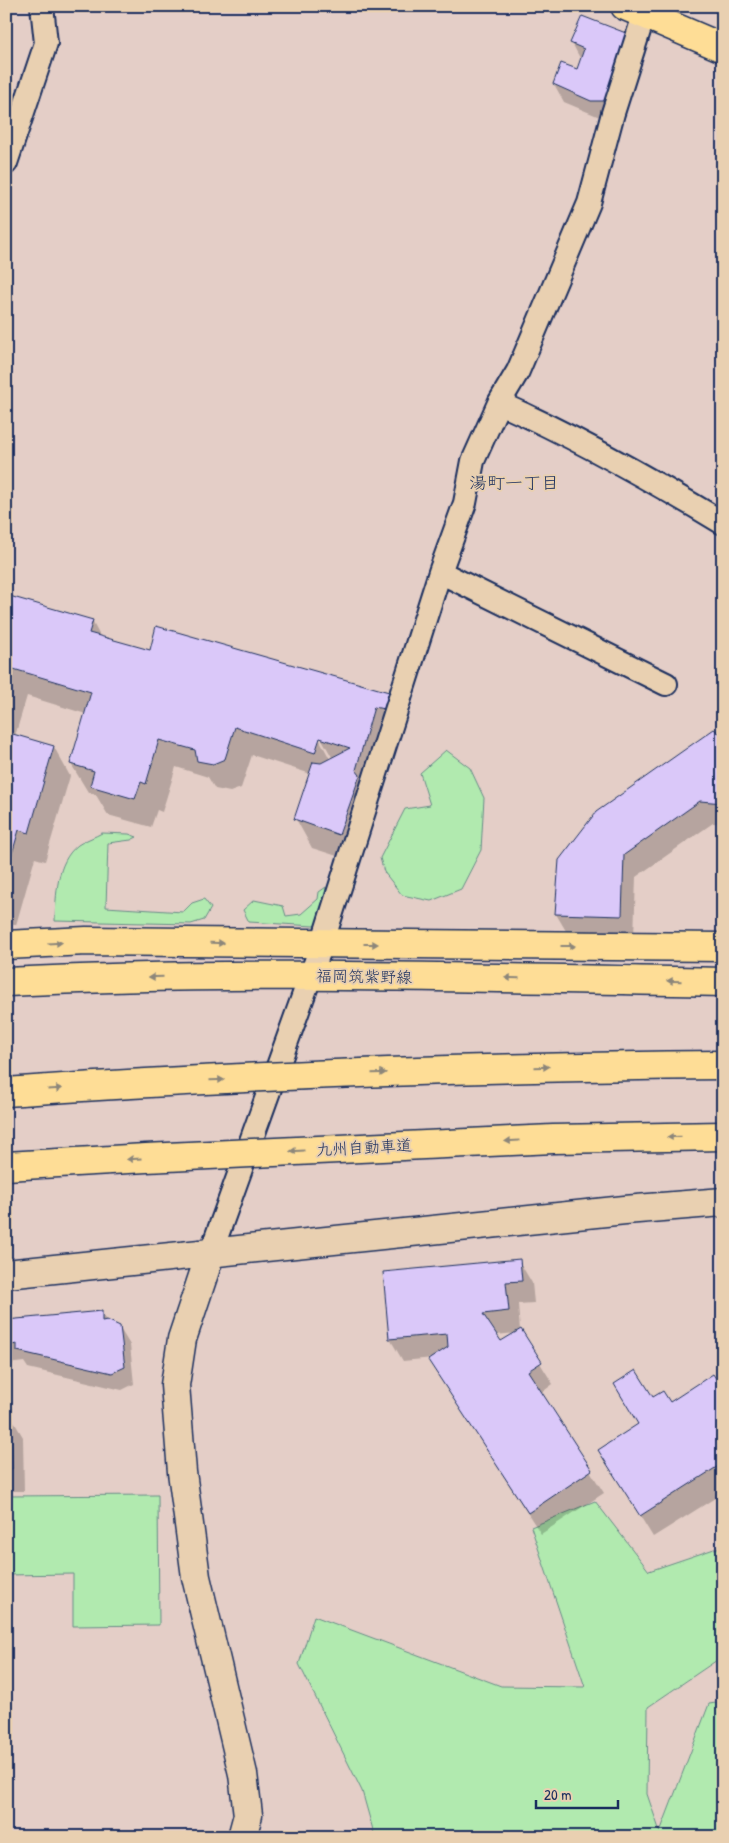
<svg xmlns="http://www.w3.org/2000/svg" width="729" height="1843" font-family="'Patrick Hand','Klee One',sans-serif">
  <style>
    .green { fill: #b1eaaf; stroke: #668c86 }
    .shadow { fill: #0003; fill-rule: evenodd }
    .building { fill: #dac8f9; stroke: #1b2f5e }
    .lines { fill: none; stroke-linecap: round; stroke-linejoin: round }
    .minor-casing { stroke: #1b2f5e; stroke-width: 26 }
    .tertiary-casing { stroke: #1b2f5e; stroke-width: 31 }
    .primary-casing { stroke: #1b2f5e; stroke-width: 31 }
    .minor { stroke: #e9d0b1; stroke-width: 22 }
    .tertiary { stroke: #e9d0b1; stroke-width: 28 }
    .primary { stroke: #fedd96; stroke-width: 28 }
    .motorway-bridge-casing { stroke: #1b2f5e; stroke-width: 31; stroke-linecap: butt }
    .motorway-bridge { stroke: #fedd96; stroke-width: 28 }
    .oneway { fill: #8c867a }
    .labels { text-anchor: middle; stroke-width: 4; stroke-linejoin: round; paint-order: stroke }
    .street-label { font-size: 16px; fill: #1b2f5e; stroke: #e9d0b1 }
    .neighbourhood-label { font-size: 18px; fill: #1b2f5e; stroke: #e9d0b1 }
  </style>
  <rect width="100%" height="100%" fill="#e4cec7"/>
  <filter id="ink" filterUnits="userSpaceOnUse"><feTurbulence type="fractalNoise" baseFrequency=".02" numOctaves="2"/><feDisplacementMap in="SourceGraphic" scale="10" xChannelSelector="R" yChannelSelector="G"/><feConvolveMatrix kernelMatrix="1 2 1 2 8 2 1 2 1" color-interpolation-filters="sRGB"/></filter>
  <g filter="url(#ink)">
    <path class="green" d="M 446,750 L 470,768 L 484,798 L 481,850 L 461,889 L 431,901 L 402,895 L 384,872 L 380,858 L 405,809 L 430,805 L 420,773 Z
      M 102,833 L 129,834 L 137,837 L 131,840 L 108,843 L 106,907 L 183,912 L 192,903 L 204,899 L 211,908 L 204,920 L 191,924 L 55,921 C 56,896 56,862 78,845 C 85,840 95,837 102,833 Z
      M 326,887 L 321,920 L 314,926 L 249,922 L 243,910 L 254,900 L 283,906 L 286,916 L 301,914 L 318,899 L 319,892 Z
      M 158,1495 L 159,1625 L 73,1626 L 73,1574 L 6,1575 L 6,1496 Z
      M 595,1501 L 649,1571 L 723,1546 L 723,1656 L 648,1707 L 647,1794 L 660,1832 L 709,1704 L 723,1702 L 723,1837 L 375,1837 L 362,1791 L 299,1664 L 314,1616 L 501,1686 L 585,1687 L 531,1527 Z"/>
    <path class="shadow" d="M 630,36 L 602,118 L 564,102 L 554,84 L 577,70 L 581,60 L 572,43 Z
      M 6,596 L 92,621 L 101,638 L 150,651 L 388,693 L 405,722 L 400,737 L 390,734 L 356,862 L 312,848 L 296,819 L 311,774 L 252,755 L 241,788 L 230,792 L 215,789 L 208,777 L 176,767 L 162,812 L 157,810 L 151,827 L 108,815 L 96,795 L 88,792 L 71,764 L 86,714 L 27,696 L 15,736 L 54,747 L 70,776 L 45,861 L 35,858 L 16,925 L 6,922 ZM 318,732 L 333,759 L 330,759 L 316,733 Z
      M 723,738 L 723,824 L 713,823 L 636,877 L 634,938 L 569,936 L 556,914 Z
      M 519,1261 L 532,1283 L 534,1303 L 518,1304 L 520,1331 L 553,1384 L 541,1393 L 604,1493 L 541,1534 L 443,1382 L 433,1358 L 403,1361 L 390,1339 L 384,1274 ZM 517,1333 L 501,1343 L 496,1335 Z
      M 101,1312 L 107,1322 L 119,1327 L 130,1345 L 134,1384 L 122,1390 L 28,1368 L 24,1362 L 7,1364 L 6,1362 L 6,1321 Z
      M 723,1392 L 723,1493 L 653,1537 L 613,1472 L 653,1399 L 670,1404 Z
      M 6,1415 L 10,1415 L 23,1437 L 24,1491 L 6,1491 Z"/>
    <path class="building" d="M 582,16 L 631,35 L 608,101 L 591,101 L 553,84 L 561,63 L 577,69 L 584,49 L 570,43 Z
      M 6,595 L 93,620 L 89,633 L 150,650 L 156,626 L 389,692 L 384,709 L 374,707 L 356,770 L 360,775 L 339,835 L 294,819 L 313,762 L 321,763 L 350,748 L 320,738 L 315,753 L 235,727 L 225,759 L 213,764 L 197,761 L 195,750 L 159,740 L 146,784 L 141,782 L 135,799 L 90,786 L 94,771 L 70,764 L 91,692 L 10,668 L 6,683 Z
      M 714,729 L 723,736 L 723,803 L 700,801 L 624,855 L 622,916 L 555,914 L 559,860 L 596,812 Z
      M 6,732 L 54,746 L 29,833 L 19,830 L 6,874 Z
      M 520,1259 L 522,1281 L 506,1282 L 509,1311 L 483,1314 L 501,1341 L 521,1329 L 542,1362 L 528,1371 L 592,1470 L 528,1513 L 428,1360 L 448,1347 L 447,1334 L 389,1339 L 383,1272 Z
      M 102,1311 L 102,1321 L 107,1320 L 120,1326 L 125,1367 L 112,1373 L 17,1351 L 17,1344 L 6,1346 L 6,1320 Z
      M 636,1370 L 653,1397 L 663,1391 L 670,1402 L 713,1374 L 723,1389 L 723,1463 L 640,1516 L 598,1450 L 638,1424 L 614,1384 Z
      M 6,1414 L 11,1414 L 12,1469 L 6,1469 Z"/>
    <g class="lines">
      <defs>
        <path id="minor" d="M 6,163 L 46,43 L 42,6
          M 499,403 C 576,437 650,479 723,523
          M 440,572 L 666,684
          M 211,1252 L 322,944 L 440,572 L 465,503 L 473,461 L 499,403 L 518,371 L 589,203 L 613,113 L 644,15"/>
        <path id="tertiary" d="M 211,1252 L 182,1339 L 175,1385 L 182,1472 L 196,1577 L 243,1774 L 248,1815 L 242,1837
          M 6,1274 L 625,1210 L 723,1202"/>
        <path id="primary" d="M 625,6 L 723,48
          M 6,945 L 86,941 L 723,947
          M 6,982 C 245,970 484,978 723,982"/>
      </defs>
      <use href="#minor" class="minor-casing"/>
      <use href="#tertiary" class="tertiary-casing"/>
      <use href="#primary" class="primary-casing"/>
      <use href="#minor" class="minor"/>
      <use href="#tertiary" class="tertiary"/>
      <use href="#primary" class="primary"/>
      <defs>
        <path id="motorway-bridge" d="M 6,1092 C 245,1075 484,1067 723,1065
          M 6,1166 L 146,1158 L 553,1139 L 723,1136"/>
      </defs>
      <use href="#motorway-bridge" class="motorway-bridge-casing"/>
      <use href="#motorway-bridge" class="motorway-bridge"/>
    </g>
    <defs><path id="oneway-solid" d="M-6-.8H1V-3.2L6.5 0L1 3.2V.8H-6Z" transform="scale(1.25)"/></defs>
    <g class="oneway">
      <use href="#oneway-solid" transform="translate(55 943) rotate(-3)"/>
      <use href="#oneway-solid" transform="translate(217 943) rotate(1)"/>
      <use href="#oneway-solid" transform="translate(371 944)"/>
      <use href="#oneway-solid" transform="translate(568 946)"/>
      <use href="#oneway-solid" transform="translate(156 977) rotate(179)"/>
      <use href="#oneway-solid" transform="translate(512 978) rotate(-179)"/>
      <use href="#oneway-solid" transform="translate(674 981) rotate(-179)"/>
      <use href="#oneway-solid" transform="translate(542 1067) rotate(-2)"/>
      <use href="#oneway-solid" transform="translate(379 1073) rotate(-2)"/>
      <use href="#oneway-solid" transform="translate(217 1080) rotate(-2)"/>
      <use href="#oneway-solid" transform="translate(55 1089) rotate(-4)"/>
      <use href="#oneway-solid" transform="translate(674 1137) rotate(179)"/>
      <use href="#oneway-solid" transform="translate(512 1141) rotate(177)"/>
      <use href="#oneway-solid" transform="translate(297 1151) rotate(177)"/>
      <use href="#oneway-solid" transform="translate(134 1159) rotate(177)"/>
    </g>
  </g>
  <g class="labels">
    <g class="street-label">
      <text transform="translate(364 976) rotate(1)" y="6">福岡筑紫野線</text>
      <text transform="translate(364 1147) rotate(-3)" y="6">九州自動車道</text>
    </g>
    <g class="neighbourhood-label">
      <text x="514" y="489">湯町一丁目</text>
    </g>
  </g>
  <rect width="729" height="1843" fill="none" stroke="#e9d0b1" stroke-width="25"/>
  <rect x="12" y="12" width="704" height="1818" fill="none" stroke="#1b2f5e" stroke-width="2" filter="url(#ink)"/>
  <path d="M536 1800v8h82v-8" fill="none" stroke="#1b2f5e" stroke-width="2.5"/>
  <text x="544" y="1800" font-size="15" fill="#1b2f5e" stroke="#e9d0b1" stroke-width="4" paint-order="stroke">20 m</text>
</svg>
